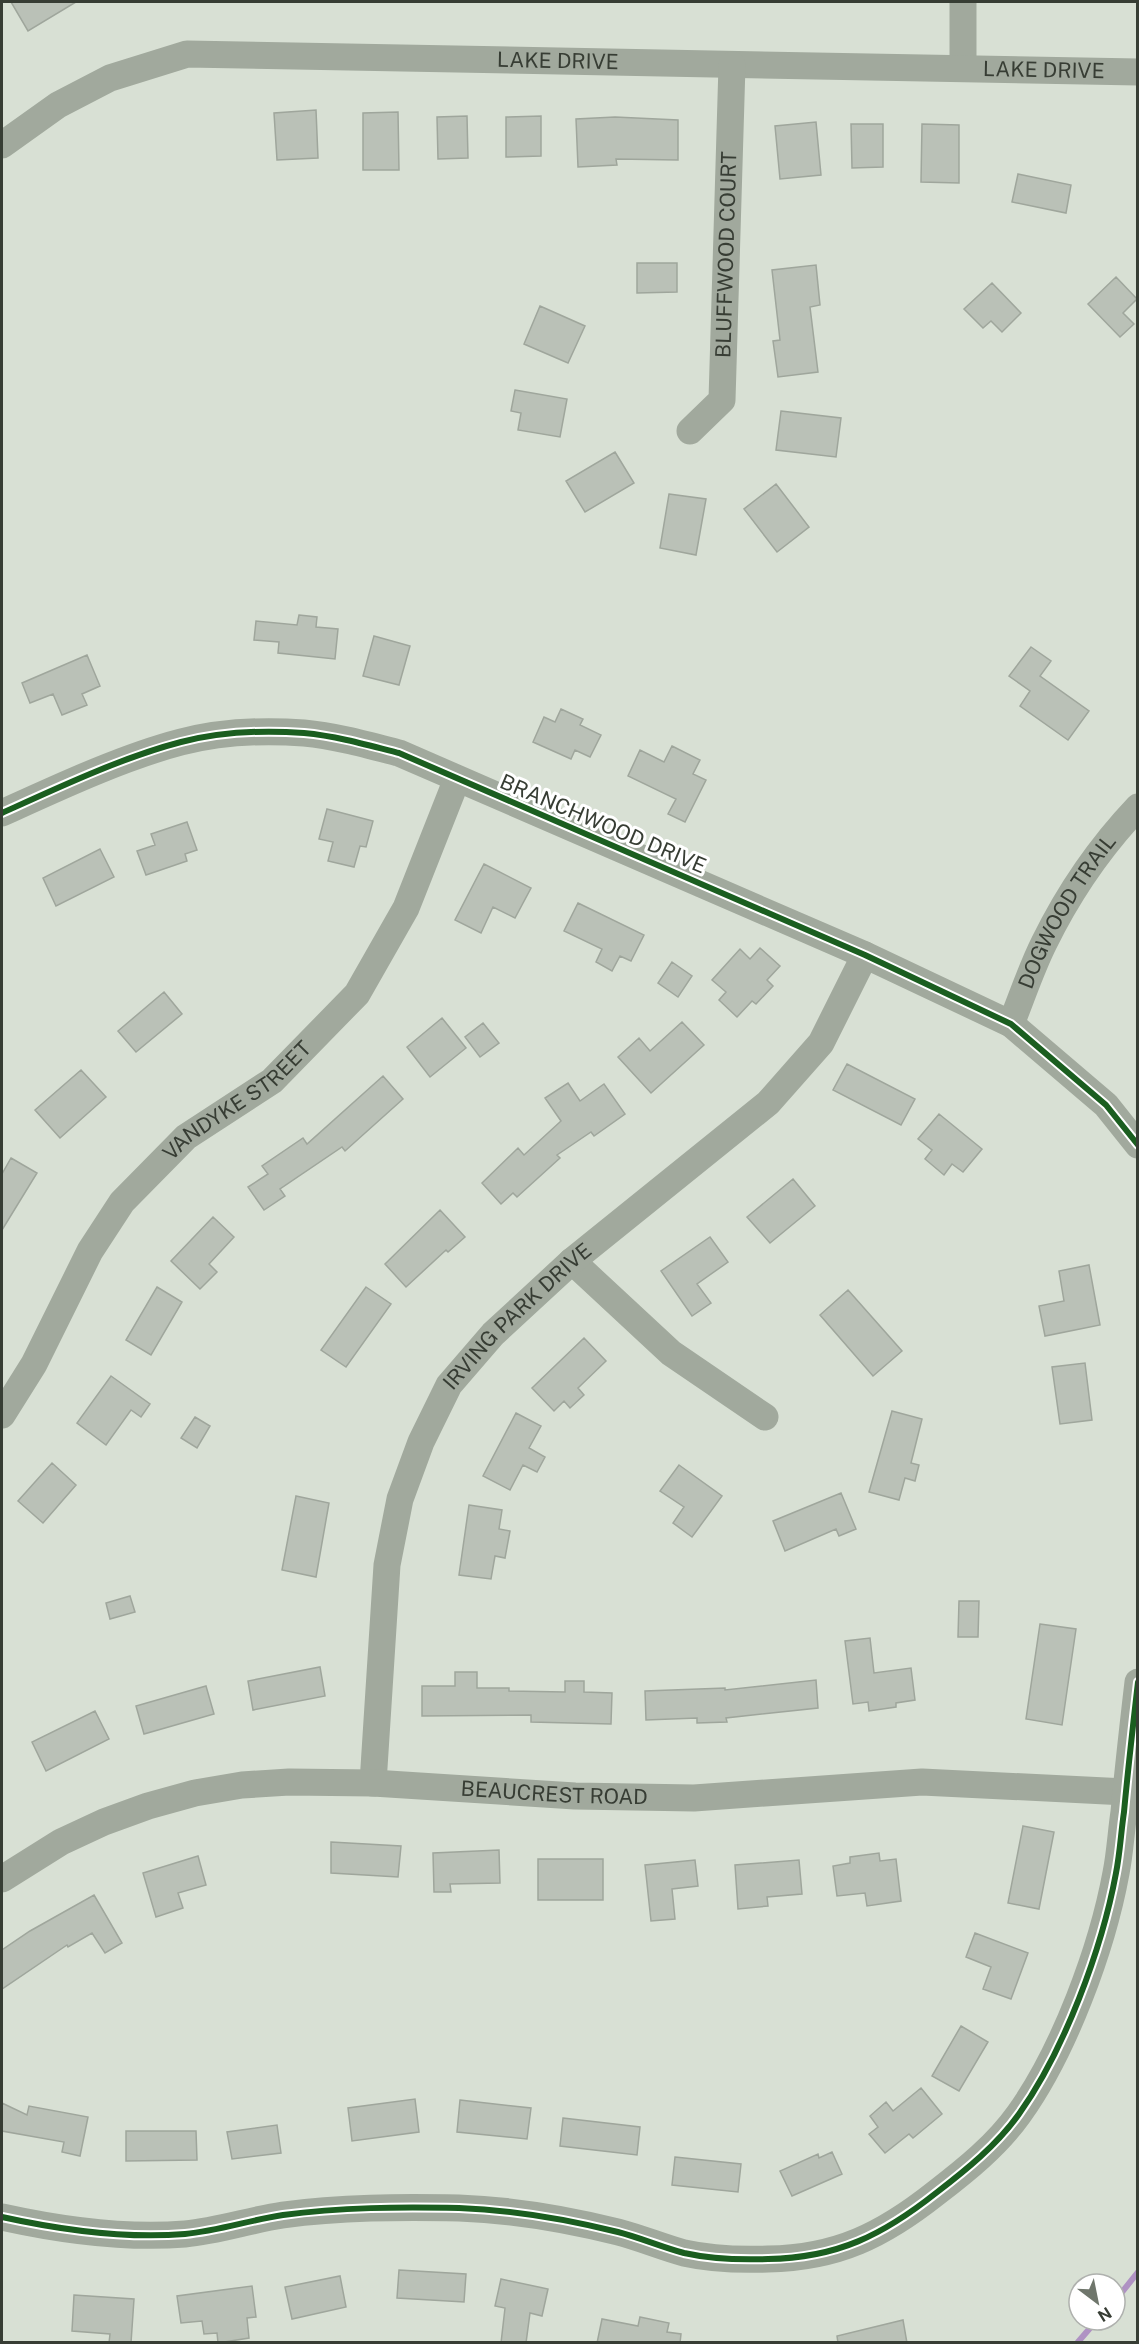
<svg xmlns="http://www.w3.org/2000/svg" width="1139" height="2344" font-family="'Public Sans',sans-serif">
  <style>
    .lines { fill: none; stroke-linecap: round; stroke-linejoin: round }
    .stream { stroke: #af92c3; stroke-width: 6 }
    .building { fill: #bac1b7; stroke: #9fa69c; stroke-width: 1.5 }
    .minor { stroke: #a1a99d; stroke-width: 27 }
    .cycleway-casing { stroke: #fff; stroke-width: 10 }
    .cycleway { stroke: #1b5e20; stroke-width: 6 }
    .labels { text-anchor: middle; stroke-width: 6; stroke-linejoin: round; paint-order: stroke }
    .street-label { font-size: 21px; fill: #373d34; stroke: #fff }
  </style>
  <rect width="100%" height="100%" fill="#d8e0d4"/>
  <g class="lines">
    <path class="stream" d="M 1115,2301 L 1138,2272
      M 1078,2342 L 1097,2320"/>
  </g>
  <path class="building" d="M 11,2 L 76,2 L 28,31 Z
    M 316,110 L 318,158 L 277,160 L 274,113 Z
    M 398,112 L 399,170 L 363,170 L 363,113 Z
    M 467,116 L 468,158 L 438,159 L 437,117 Z
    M 541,116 L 541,156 L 506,157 L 506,117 Z
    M 615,117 L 678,120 L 678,160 L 616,159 L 617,165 L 578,167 L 576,119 Z
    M 816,122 L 821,175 L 780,179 L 775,126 Z
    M 851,124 L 883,124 L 883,167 L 852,168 Z
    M 922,124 L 959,125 L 959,183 L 921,182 Z
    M 1018,174 L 1071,185 L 1066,213 L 1012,202 Z
    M 637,263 L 677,263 L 677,292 L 637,293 Z
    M 816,265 L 820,305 L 810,307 L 818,372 L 778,377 L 773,341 L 780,340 L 772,270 Z
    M 1116,277 L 1137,299 L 1123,313 L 1134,324 L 1120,337 L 1088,304 Z
    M 992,283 L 1021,313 L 1002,332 L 991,321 L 983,328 L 964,309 Z
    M 540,306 L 585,326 L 568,363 L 524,344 Z
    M 515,390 L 567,399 L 560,437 L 518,430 L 521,413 L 511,411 Z
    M 781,411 L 841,418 L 836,457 L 776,450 Z
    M 615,452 L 634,483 L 585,512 L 566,481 Z
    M 776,484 L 809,527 L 777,552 L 744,509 Z
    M 669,494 L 706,499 L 696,555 L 660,548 Z
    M 299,615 L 317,617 L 316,627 L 338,629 L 335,659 L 278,653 L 279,642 L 254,640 L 256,621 L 297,625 Z
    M 374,636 L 410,646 L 399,685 L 363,676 Z
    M 1031,647 L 1051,661 L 1040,676 L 1089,711 L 1068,740 L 1020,706 L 1030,691 L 1009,676 Z
    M 87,655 L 100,686 L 82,694 L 87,705 L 62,715 L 53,694 L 30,703 L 22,683 Z
    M 561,709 L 583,719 L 580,725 L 601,735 L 590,757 L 575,750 L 571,759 L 533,742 L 544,717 L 555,722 Z
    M 672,746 L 700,760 L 693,774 L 706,780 L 685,822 L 668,814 L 676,799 L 628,776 L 640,750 L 664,762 Z
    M 327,809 L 373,821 L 366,847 L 360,846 L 354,867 L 328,861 L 333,842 L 319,839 Z
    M 187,822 L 197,850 L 185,854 L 187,861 L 146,875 L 137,851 L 155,845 L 151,834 Z
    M 100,849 L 114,877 L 56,906 L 43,878 Z
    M 484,864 L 531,888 L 515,918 L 493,907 L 481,933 L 455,920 Z
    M 578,903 L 644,935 L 631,961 L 620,956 L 612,971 L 596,962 L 602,949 L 564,931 Z
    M 760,948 L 780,966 L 767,980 L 773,986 L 756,1004 L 752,1001 L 737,1017 L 719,1000 L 726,992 L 712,980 L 740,949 L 750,959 Z
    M 672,962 L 692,976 L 678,997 L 658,983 Z
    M 164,992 L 182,1014 L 136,1052 L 118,1031 Z
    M 442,1018 L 466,1048 L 430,1077 L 407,1047 Z
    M 682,1022 L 704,1045 L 651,1093 L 618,1057 L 639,1038 L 650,1051 Z
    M 483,1023 L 499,1043 L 480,1057 L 465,1037 Z
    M 847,1064 L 915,1099 L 901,1125 L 833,1090 Z
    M 81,1070 L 106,1097 L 60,1138 L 35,1110 Z
    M 383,1076 L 403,1099 L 345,1151 L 342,1147 L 280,1189 L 285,1196 L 264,1210 L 248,1187 L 268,1174 L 262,1166 L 303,1138 L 307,1144 Z
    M 568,1083 L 580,1101 L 604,1084 L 625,1114 L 594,1136 L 591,1132 L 557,1155 L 560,1158 L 517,1197 L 513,1193 L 501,1204 L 482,1183 L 518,1148 L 524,1155 L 561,1121 L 545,1098 Z
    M 939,1114 L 982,1149 L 963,1172 L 952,1164 L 944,1175 L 925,1159 L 932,1150 L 918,1139 Z
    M 11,1158 L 37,1173 L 2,1230 L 2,1174 Z
    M 793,1179 L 815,1206 L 770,1243 L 747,1217 Z
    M 440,1210 L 465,1237 L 448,1252 L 446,1250 L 406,1287 L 385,1264 Z
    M 213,1217 L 234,1237 L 209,1264 L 217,1272 L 200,1289 L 171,1261 Z
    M 710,1237 L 728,1262 L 697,1284 L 711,1303 L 692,1316 L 661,1271 Z
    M 1089,1265 L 1100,1325 L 1045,1336 L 1039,1306 L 1064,1301 L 1059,1271 Z
    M 157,1287 L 182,1302 L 151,1355 L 126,1340 Z
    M 366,1287 L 391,1304 L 346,1367 L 321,1350 Z
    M 848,1290 L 902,1351 L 873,1376 L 820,1315 Z
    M 584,1338 L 606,1361 L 578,1388 L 584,1395 L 570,1408 L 564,1401 L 554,1411 L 532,1388 Z
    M 1085,1363 L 1092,1420 L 1060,1424 L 1052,1367 Z
    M 111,1376 L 150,1404 L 141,1417 L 131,1410 L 106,1445 L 77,1423 Z
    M 892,1411 L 922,1419 L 911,1463 L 919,1465 L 915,1481 L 905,1478 L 899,1500 L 869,1492 Z
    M 516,1413 L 541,1426 L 529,1448 L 545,1457 L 537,1472 L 523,1465 L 510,1490 L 483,1476 Z
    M 195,1417 L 210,1426 L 197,1448 L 181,1438 Z
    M 52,1463 L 76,1485 L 43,1523 L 18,1501 Z
    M 679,1465 L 722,1496 L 692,1537 L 673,1523 L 684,1507 L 660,1491 Z
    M 841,1493 L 856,1529 L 839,1536 L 836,1529 L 785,1551 L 773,1521 Z
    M 296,1496 L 329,1503 L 316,1577 L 282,1570 Z
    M 469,1505 L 502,1510 L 499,1529 L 510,1531 L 505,1558 L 495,1556 L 491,1579 L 459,1575 Z
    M 130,1596 L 135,1612 L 110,1619 L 106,1603 Z
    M 959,1601 L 979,1601 L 978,1637 L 958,1637 Z
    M 1040,1624 L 1076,1629 L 1062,1725 L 1026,1719 Z
    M 870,1638 L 874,1673 L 911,1668 L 915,1700 L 896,1703 L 896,1707 L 869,1711 L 868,1702 L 853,1704 L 845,1641 Z
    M 320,1667 L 325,1696 L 253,1710 L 248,1681 Z
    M 455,1672 L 477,1672 L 477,1688 L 509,1688 L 509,1691 L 565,1692 L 565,1681 L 584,1681 L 584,1692 L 612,1693 L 611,1724 L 531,1722 L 531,1715 L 422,1716 L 422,1686 L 455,1686 Z
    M 816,1680 L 818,1708 L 726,1718 L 727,1722 L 697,1723 L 697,1718 L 646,1720 L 645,1691 L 725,1688 L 725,1690 Z
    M 206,1686 L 214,1714 L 144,1734 L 136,1706 Z
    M 95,1711 L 109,1739 L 46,1771 L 32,1742 Z
    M 1023,1826 L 1054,1832 L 1039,1909 L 1008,1903 Z
    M 331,1842 L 401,1846 L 398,1877 L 331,1873 Z
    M 499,1850 L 500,1883 L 450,1884 L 451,1892 L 434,1892 L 433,1853 Z
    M 879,1853 L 880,1861 L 896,1859 L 901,1901 L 867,1906 L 865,1893 L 837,1896 L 833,1866 L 850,1863 L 850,1857 Z
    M 198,1856 L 206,1885 L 178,1893 L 183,1908 L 156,1917 L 143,1873 Z
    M 538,1859 L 603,1859 L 603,1900 L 538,1900 Z
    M 695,1860 L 698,1886 L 672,1889 L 675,1919 L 651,1921 L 645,1865 Z
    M 799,1860 L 802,1894 L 767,1897 L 768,1906 L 738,1909 L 735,1865 Z
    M 94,1895 L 122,1943 L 105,1953 L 92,1933 L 68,1947 L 67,1945 L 2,1989 L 2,1950 L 30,1931 Z
    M 975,1933 L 1028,1953 L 1011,1999 L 983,1989 L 991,1967 L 966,1957 Z
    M 961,2026 L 988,2042 L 959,2091 L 932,2076 Z
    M 921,2088 L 942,2114 L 913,2138 L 909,2134 L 885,2153 L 869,2134 L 878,2127 L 870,2116 L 886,2102 L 893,2111 Z
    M 415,2099 L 419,2132 L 352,2141 L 348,2108 Z
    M 460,2100 L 531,2108 L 527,2139 L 457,2132 Z
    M 2,2103 L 27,2115 L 29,2106 L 88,2117 L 80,2156 L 62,2152 L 64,2142 L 2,2131 Z
    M 563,2118 L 640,2127 L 637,2155 L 560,2146 Z
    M 277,2125 L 281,2153 L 232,2159 L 227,2132 Z
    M 126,2131 L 196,2131 L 197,2160 L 126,2161 Z
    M 832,2152 L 842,2174 L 792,2196 L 780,2171 L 818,2154 L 819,2158 Z
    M 675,2157 L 741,2164 L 738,2192 L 672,2185 Z
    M 399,2270 L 466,2274 L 464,2302 L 397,2298 Z
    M 340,2276 L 346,2307 L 292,2319 L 285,2287 Z
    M 501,2279 L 548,2289 L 542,2316 L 530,2313 L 526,2343 L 501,2343 L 505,2308 L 495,2306 Z
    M 252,2286 L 256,2317 L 247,2318 L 249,2338 L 218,2343 L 217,2333 L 204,2334 L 202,2321 L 181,2323 L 177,2296 Z
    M 74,2295 L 134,2299 L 131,2343 L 109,2343 L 110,2334 L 72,2331 Z
    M 640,2317 L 669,2323 L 667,2332 L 681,2334 L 680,2343 L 597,2343 L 602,2319 L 638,2326 Z
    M 903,2320 L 907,2343 L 838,2343 L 837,2336 Z"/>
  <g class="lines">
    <g class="minor">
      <path d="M 963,68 L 963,2"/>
      <path id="s1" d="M 2,145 L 58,105 L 110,78 L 187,54 L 1138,72"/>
      <path id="s2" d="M 690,431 L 722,400 L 732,65"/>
      <path d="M 2,813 C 57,788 123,757 181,742 C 220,732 264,730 304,733 C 336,736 368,745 399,753 L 865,955 L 1011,1024 L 1106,1105 L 1138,1145"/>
      <path id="s3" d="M 1011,1024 C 1022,997 1031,969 1044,943 C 1068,894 1100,847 1138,807"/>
      <path d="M 572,1261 L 671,1353 L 765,1417"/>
      <path id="s4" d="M 2,1415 L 34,1364 L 90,1251 L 122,1202 L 186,1137 L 272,1081 L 357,994 L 406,908 L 457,779"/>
      <path id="s5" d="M 373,1783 L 387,1565 L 400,1499 L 421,1442 L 449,1385 L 493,1334 L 572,1261 L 768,1103 L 821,1043 L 865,955"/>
      <path id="s6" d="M 2,1879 L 61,1842 L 104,1822 L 148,1806 L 195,1793 L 242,1785 L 289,1782 L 373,1783 L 575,1796 L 694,1798 L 922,1782 L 1126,1792"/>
      <path d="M 2,2217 C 61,2230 124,2239 185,2234 C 218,2231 250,2220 283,2215 C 341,2207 400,2207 459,2208 C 513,2210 566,2219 618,2232 C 641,2238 662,2247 684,2253 C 711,2259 741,2260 768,2259 C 837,2258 883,2235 936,2193 C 966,2170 997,2145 1019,2114 C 1064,2051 1102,1949 1116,1873 C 1120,1853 1121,1832 1124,1812 C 1128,1769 1133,1725 1138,1682"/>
    </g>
    <defs>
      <path id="cycleway" d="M 2,813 C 57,788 123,757 181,742 C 220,732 264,730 304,733 C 336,736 368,745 399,753 L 865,955 L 1011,1024 L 1106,1105 L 1138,1145
        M 2,2217 C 61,2230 124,2239 185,2234 C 218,2231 250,2220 283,2215 C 341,2207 400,2207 459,2208 C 513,2210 566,2219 618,2232 C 641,2238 662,2247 684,2253 C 711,2259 741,2260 768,2259 C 837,2258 883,2235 936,2193 C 966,2170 997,2145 1019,2114 C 1064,2051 1102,1949 1116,1873 C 1120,1853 1121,1832 1124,1812 C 1128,1769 1133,1725 1138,1682"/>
    </defs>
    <use href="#cycleway" class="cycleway-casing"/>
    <use href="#cycleway" class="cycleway"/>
  </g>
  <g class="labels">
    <g class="street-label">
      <text dy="7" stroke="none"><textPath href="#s1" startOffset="579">LAKE DRIVE</textPath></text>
      <text dy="7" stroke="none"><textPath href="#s1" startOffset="1065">LAKE DRIVE</textPath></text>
      <text dy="7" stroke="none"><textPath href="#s2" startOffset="190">BLUFFWOOD COURT</textPath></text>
      <text transform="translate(603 824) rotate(23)" y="7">BRANCHWOOD DRIVE</text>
      <text dy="7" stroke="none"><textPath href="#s3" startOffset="126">DOGWOOD TRAIL</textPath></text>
      <text dy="7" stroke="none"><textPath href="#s4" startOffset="399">VANDYKE STREET</textPath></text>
      <text dy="7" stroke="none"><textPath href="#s5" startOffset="507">IRVING PARK DRIVE</textPath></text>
      <text dy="7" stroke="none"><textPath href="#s6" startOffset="573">BEAUCREST ROAD</textPath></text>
    </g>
  </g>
  <rect width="1139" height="2344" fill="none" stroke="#373d34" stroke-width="6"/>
  <g transform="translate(1097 2302) rotate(148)"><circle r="28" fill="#ffffff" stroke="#afb1ae" stroke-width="1.5"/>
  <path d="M0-4.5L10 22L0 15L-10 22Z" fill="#6f766c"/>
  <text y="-9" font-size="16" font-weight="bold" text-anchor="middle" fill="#373d34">N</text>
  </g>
</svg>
